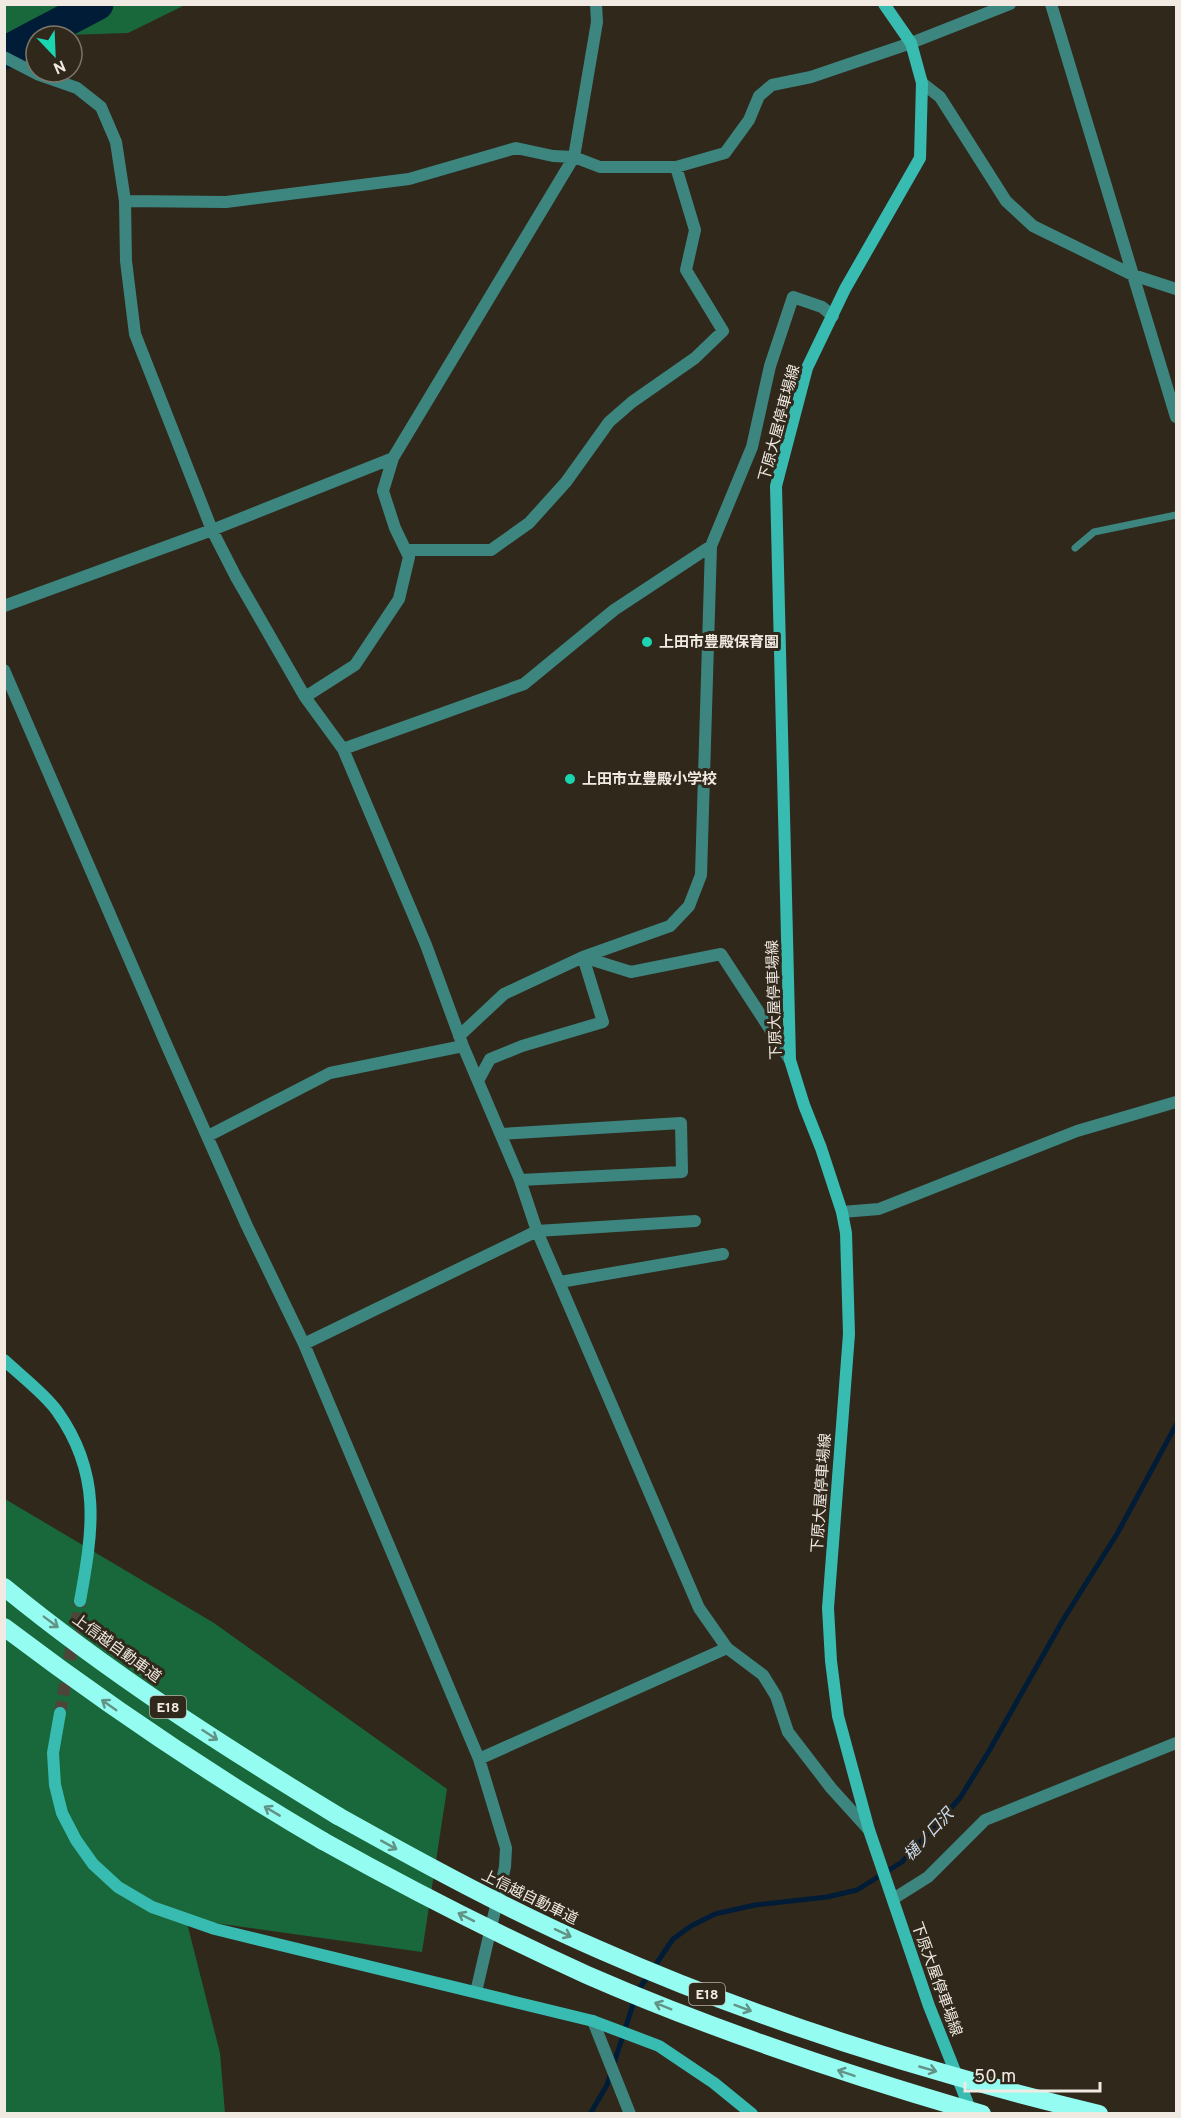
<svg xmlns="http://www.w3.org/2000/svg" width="1181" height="2118" font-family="Overpass,'Noto Sans JP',sans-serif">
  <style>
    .forest { fill: #19683b }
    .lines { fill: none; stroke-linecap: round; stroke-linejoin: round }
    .stream { stroke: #001c37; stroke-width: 5 }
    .river { stroke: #001c37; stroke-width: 33 }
    .secondary-tunnel { stroke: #4e453a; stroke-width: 12; stroke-dasharray: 12 6; stroke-linecap: butt }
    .lane { stroke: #3d867f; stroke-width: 7 }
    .street { stroke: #3d867f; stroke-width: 12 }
    .secondary { stroke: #38bbb0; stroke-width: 12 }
    .highway { stroke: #95fcf1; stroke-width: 18 }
    .highway-bridge { stroke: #95fcf1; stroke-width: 18 }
    .oneway { stroke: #639286 }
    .poi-dot { fill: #1bd5b1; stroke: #31281c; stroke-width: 2 }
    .labels { text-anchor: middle; stroke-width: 6; stroke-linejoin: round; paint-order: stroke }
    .shield { fill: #31281c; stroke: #b7b0a7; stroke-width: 1.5 }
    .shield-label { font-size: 14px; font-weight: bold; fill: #f0eae2 }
    .street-label { font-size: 15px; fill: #f0eae2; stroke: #31281c }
    .poi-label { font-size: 15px; font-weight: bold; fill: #f0eae2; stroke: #31281c; text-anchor: start }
    .water-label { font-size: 16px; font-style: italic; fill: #d1e0f0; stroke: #31281c }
  </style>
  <rect width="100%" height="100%" fill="#31281c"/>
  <path class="forest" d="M 5,4 L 185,4 L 185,5 L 128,33 L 36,36 L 36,38 L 5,40 Z
    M 5,1499 L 214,1623 L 447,1789 L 422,1952 L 186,1919 L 220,2053 L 225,2113 L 5,2114 Z"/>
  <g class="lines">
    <path class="stream" d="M 590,2114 L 607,2085 L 637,1992 L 673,1939 L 691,1926 L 715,1914 L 755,1905 L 827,1897 L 857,1890 L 902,1862 L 960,1798 L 989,1751 L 1063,1620 L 1117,1534 L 1176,1425"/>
    <path class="river" d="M 4,53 L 97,4"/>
    <path class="secondary-tunnel" d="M 60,1713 L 80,1601"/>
    <path class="lane" d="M 1075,548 L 1094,532 L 1176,515"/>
    <path class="street" d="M 1051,4 L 1176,417
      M 4,57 L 37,74 L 77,88 L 101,107 L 116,142 L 125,201 L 126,261 L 135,334 L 212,530 L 236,577 L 305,697 L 343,749 L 426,945 L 463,1046 L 520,1180 L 537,1231 L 699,1608 L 727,1648 L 763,1675 L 776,1696 L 788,1732 L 831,1788 L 869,1830
      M 922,83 L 940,97 L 1006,201 L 1033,226 L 1133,275 L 1176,289
      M 676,167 L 725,153 L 749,120 L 759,96 L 772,85 L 811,77 L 911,43 L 1010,4
      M 125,201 L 226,202 L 409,179 L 516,148 L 553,156 L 574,157 L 600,167 L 676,167 L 695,230 L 686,270 L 723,331 L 695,358 L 632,402 L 609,422 L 566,482 L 529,523 L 491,550 L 406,550
      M 4,606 L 212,530 L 393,458
      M 4,670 L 167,1046 L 247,1226 L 304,1344 L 479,1759 L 506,1848 L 505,1867 L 476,1992
      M 305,697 L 355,665 L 399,599 L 409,557 L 395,528 L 383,491 L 393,458 L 574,157 L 597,22 L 596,4
      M 343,749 L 524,684 L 614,610 L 711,546 L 752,447 L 770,366 L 793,297 L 822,307 L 833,316
      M 583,957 L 631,972 L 721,954 L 790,1060
      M 459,1036 L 504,994 L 583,957 L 670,926 L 689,906 L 701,875 L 711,546
      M 478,1081 L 490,1059 L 522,1046 L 603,1022 L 583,957
      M 501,1134 L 681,1123 L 682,1172 L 520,1180
      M 208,1136 L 330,1073 L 463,1046
      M 842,1212 L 879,1209 L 1077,1131 L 1176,1102
      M 560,1282 L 723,1254
      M 304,1344 L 537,1231 L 695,1221
      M 479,1759 L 727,1648
      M 893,1899 L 928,1877 L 985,1820 L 1176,1743
      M 593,2021 L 630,2114"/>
    <path class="secondary" d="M 884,4 L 911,43 L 922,83 L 920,158 L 845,289 L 807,368 L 776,486 L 790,1060 L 804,1105 L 821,1148 L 842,1212 L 846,1233 L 849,1334 L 828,1608 L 831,1661 L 838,1716 L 869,1830 L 929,2006 L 972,2114
      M 4,1360 C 20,1375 45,1394 57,1411 C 102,1474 93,1530 80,1601
      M 60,1713 L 53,1753 L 55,1785 L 62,1813 L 76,1840 L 93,1864 L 118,1887 L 152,1907 L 215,1929 L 593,2021 L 659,2046 L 714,2083 L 752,2114"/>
    <path class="highway" d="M 4,1587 C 109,1673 223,1746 338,1816
      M 4,1627 C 107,1705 212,1776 323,1841"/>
    <path class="highway-bridge" d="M 338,1816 C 424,1864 510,1911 600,1950 C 761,2021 928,2073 1099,2114
      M 323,1841 C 409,1889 497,1934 587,1975 C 715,2031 848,2075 982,2114"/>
  </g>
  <defs><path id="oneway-shaft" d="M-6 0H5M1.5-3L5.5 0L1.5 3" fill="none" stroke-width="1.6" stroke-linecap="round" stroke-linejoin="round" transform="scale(1.5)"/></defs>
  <g class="oneway">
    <use href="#oneway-shaft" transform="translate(51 1622) rotate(37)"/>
    <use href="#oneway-shaft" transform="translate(109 1705) rotate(-145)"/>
    <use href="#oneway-shaft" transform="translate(210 1735) rotate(33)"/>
    <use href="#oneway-shaft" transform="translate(272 1811) rotate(-149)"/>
    <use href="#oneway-shaft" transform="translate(389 1845) rotate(29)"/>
    <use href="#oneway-shaft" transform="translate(466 1917) rotate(-153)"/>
    <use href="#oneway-shaft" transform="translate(563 1933) rotate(25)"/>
    <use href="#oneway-shaft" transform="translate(663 2006) rotate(-158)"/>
    <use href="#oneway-shaft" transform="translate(743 2008) rotate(20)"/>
    <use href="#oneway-shaft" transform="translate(928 2069) rotate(16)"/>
    <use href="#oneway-shaft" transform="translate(846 2073) rotate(-161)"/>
  </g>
  <g class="poi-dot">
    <circle cx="647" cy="642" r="6"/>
    <circle cx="570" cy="779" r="6"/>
  </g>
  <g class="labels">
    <g class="shield">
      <rect x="150" y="1696" width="36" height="22" rx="4.5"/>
      <rect x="689" y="1983" width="36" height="22" rx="4.5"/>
    </g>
    <g class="shield-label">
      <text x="168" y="1712">E18</text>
      <text x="707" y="1999">E18</text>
    </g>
    <g class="street-label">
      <text transform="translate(779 423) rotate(-75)" y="5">下原大屋停車場線</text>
      <text transform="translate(774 1000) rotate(-92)" y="5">下原大屋停車場線</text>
      <text transform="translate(821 1493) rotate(-86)" y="5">下原大屋停車場線</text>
      <text transform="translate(117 1648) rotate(36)" y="5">上信越自動車道</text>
      <text transform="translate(530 1897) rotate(26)" y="5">上信越自動車道</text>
      <text transform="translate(937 1979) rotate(70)" y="5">下原大屋停車場線</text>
    </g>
    <g class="poi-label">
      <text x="659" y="647">上田市豊殿保育園</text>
      <text x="582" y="784">上田市立豊殿小学校</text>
    </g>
    <g class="water-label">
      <text transform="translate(928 1834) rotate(-47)" y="6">樋ノ口沢</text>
    </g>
  </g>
  <rect width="1181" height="2118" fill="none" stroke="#f0eae2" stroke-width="12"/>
  <g transform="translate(54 54) rotate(157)"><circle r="28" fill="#31281c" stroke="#7d766b" stroke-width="1.5"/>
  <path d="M0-4.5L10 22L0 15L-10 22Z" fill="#1bd5b1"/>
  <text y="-9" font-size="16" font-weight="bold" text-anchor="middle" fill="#f0eae2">N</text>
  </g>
  <path d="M965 2082v9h135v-9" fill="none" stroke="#f0eae2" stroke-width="3"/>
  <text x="974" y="2082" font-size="18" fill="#f0eae2" stroke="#31281c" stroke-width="4.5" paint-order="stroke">50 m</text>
</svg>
